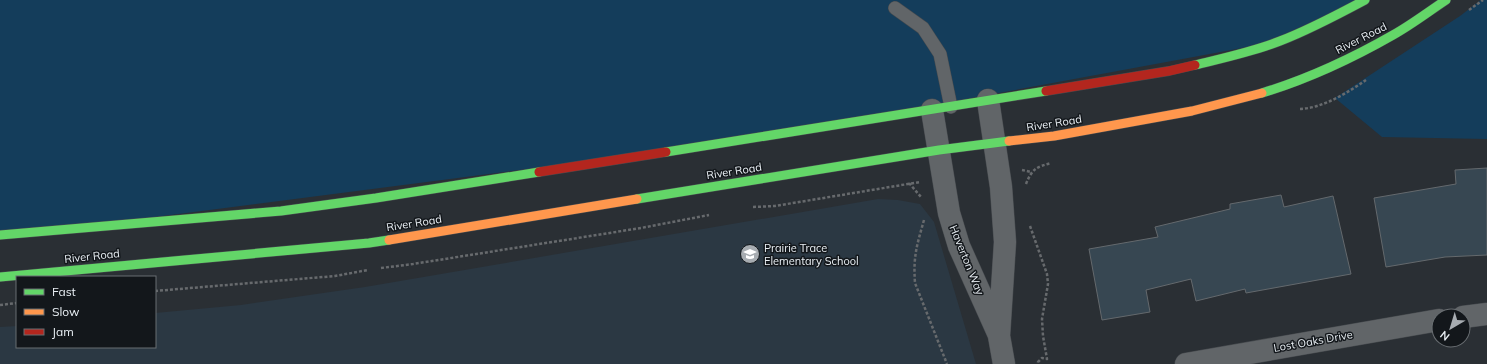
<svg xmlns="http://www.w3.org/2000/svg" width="1487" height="364" font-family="Mulish,sans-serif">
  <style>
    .built { fill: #2b3843 }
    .green { fill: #143d5b }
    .building { fill: #374752; stroke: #64696d }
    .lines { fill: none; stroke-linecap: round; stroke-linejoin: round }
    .lane-casing { stroke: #474b4f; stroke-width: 14 }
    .street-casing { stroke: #474b4f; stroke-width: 23 }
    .fast-casing { stroke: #474b4f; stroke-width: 10 }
    .slow-casing { stroke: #474b4f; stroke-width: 10 }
    .jam-casing { stroke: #474b4f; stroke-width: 10 }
    .path { stroke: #676a6d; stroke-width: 2.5; stroke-dasharray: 3 2; stroke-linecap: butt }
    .lane { stroke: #616568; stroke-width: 13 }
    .street { stroke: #616568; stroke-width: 22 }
    .fast { stroke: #63d668; stroke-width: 9 }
    .slow { stroke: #ff974d; stroke-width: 9 }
    .jam { stroke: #b3261e; stroke-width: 9 }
    .labels { text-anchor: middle; stroke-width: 3; stroke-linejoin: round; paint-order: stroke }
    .street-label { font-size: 11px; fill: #eaf0f5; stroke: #13171b }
    .poi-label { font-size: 11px; fill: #eaf0f5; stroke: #13171b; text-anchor: start }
  </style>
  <rect width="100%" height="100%" fill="#2a2f34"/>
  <path class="built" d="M 878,199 L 898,200 L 920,204 L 934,222 L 976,364 L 0,364 L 0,327 L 17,326 L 17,347 L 155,347 L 155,313 L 241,305 L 365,287 Z"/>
  <path class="green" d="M 0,0 L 1363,0 L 1280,41 L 728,143 L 0,237 Z
    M 1481,0 L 1487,0 L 1487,139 L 1382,137 L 1335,98 L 1460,16 Z"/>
  <path class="building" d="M 1487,168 L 1487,255 L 1445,257 L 1386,267 L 1374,198 L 1456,184 L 1455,170 Z
    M 1281,195 L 1284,207 L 1333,196 L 1351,274 L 1246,293 L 1245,289 L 1196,301 L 1191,279 L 1146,290 L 1150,312 L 1102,320 L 1089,249 L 1158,237 L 1155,227 L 1230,209 L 1230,204 Z"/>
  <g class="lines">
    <defs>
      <path id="lane" d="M 895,8 L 923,28 L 940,54 L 951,107"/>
      <path id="street" d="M 988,100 L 1001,187 L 1005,242 L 999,336 L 1004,364
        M 932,110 L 949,213 L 959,246 L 998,333
        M 1463,317 L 1487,314
        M 1186,364 L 1439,320"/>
      <path id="fast" d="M 1195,65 C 1223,58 1252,52 1280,41 C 1309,30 1337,15 1365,0
        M 1262,93 C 1308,79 1351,59 1393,35 C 1411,25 1428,12 1446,0
        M 666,152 L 1046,91
        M 637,199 L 939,150 L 1009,141
        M 0,235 L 281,211 L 376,198 L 539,172
        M 0,277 L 369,243 L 389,240"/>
      <path id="slow" d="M 1009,141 L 1054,136 L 1192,111 L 1262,93
        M 389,240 L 637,199"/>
      <path id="jam" d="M 1046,91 L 1169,71 L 1195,65
        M 539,172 L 666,152"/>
    </defs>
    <use href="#lane" class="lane-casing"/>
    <use href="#street" class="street-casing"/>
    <use href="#fast" class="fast-casing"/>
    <use href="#slow" class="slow-casing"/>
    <use href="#jam" class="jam-casing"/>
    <path class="path" d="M 1469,10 L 1483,0
      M 1300,109 C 1323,108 1347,93 1366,80
      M 1022,170 L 1031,172
      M 909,183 L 921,197
      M 1026,184 C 1032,169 1036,167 1051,163
      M 753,207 L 775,206 L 920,182
      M 924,220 C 917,245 913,256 915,283 L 947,364
      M 1030,226 L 1047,274 L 1048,284 L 1042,319 L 1043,336 L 1047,359 L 1042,358 L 1038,362 L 1038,364
      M 381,268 L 413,264 L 641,228 L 709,215
      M 155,291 L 335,276 L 368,270
      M 0,305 L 17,303"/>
    <use href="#lane" class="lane"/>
    <use href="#street" class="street"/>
    <use href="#fast" class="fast"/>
    <use href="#slow" class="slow"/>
    <use href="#jam" class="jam"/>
  </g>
  <defs>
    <symbol id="school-disc" viewBox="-11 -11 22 22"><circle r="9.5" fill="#a7acb1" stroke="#13171b"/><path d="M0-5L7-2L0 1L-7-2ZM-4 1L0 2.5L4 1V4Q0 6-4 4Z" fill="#fff"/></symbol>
  </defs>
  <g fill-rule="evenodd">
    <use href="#school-disc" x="739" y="243" width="22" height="22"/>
  </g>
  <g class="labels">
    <g class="street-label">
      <text transform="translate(1361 38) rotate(-27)" y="4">River Road</text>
      <text transform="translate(1054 123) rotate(-9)" y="4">River Road</text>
      <text transform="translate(734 171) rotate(-9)" y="4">River Road</text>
      <text transform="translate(414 223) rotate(-9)" y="4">River Road</text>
      <text transform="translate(92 256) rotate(-6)" y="4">River Road</text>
      <text transform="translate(967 260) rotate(68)" y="4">Haverton Way</text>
      <text transform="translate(1313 341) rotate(-10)" y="4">Lost Oaks Drive</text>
    </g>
    <g class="poi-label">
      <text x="764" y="252">Prairie Trace<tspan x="764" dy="13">Elementary School</tspan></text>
    </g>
  </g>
  <rect x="16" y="276" width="140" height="72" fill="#13171b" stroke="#696e72"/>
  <rect x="24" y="289" width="20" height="6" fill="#63d668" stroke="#696e72"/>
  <text x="52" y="296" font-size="12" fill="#eaf0f5">Fast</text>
  <rect x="24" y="309" width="20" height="6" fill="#ff974d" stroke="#696e72"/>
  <text x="52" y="316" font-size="12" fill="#eaf0f5">Slow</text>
  <rect x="24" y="329" width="20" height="6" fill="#b3261e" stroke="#696e72"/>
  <text x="52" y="336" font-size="12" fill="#eaf0f5">Jam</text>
  <g transform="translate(1451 328) rotate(218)"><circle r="19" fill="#13171b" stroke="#696e72"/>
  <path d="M0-3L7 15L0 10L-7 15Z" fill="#a7acb1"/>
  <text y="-6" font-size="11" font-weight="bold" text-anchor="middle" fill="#eaf0f5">N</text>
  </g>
</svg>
